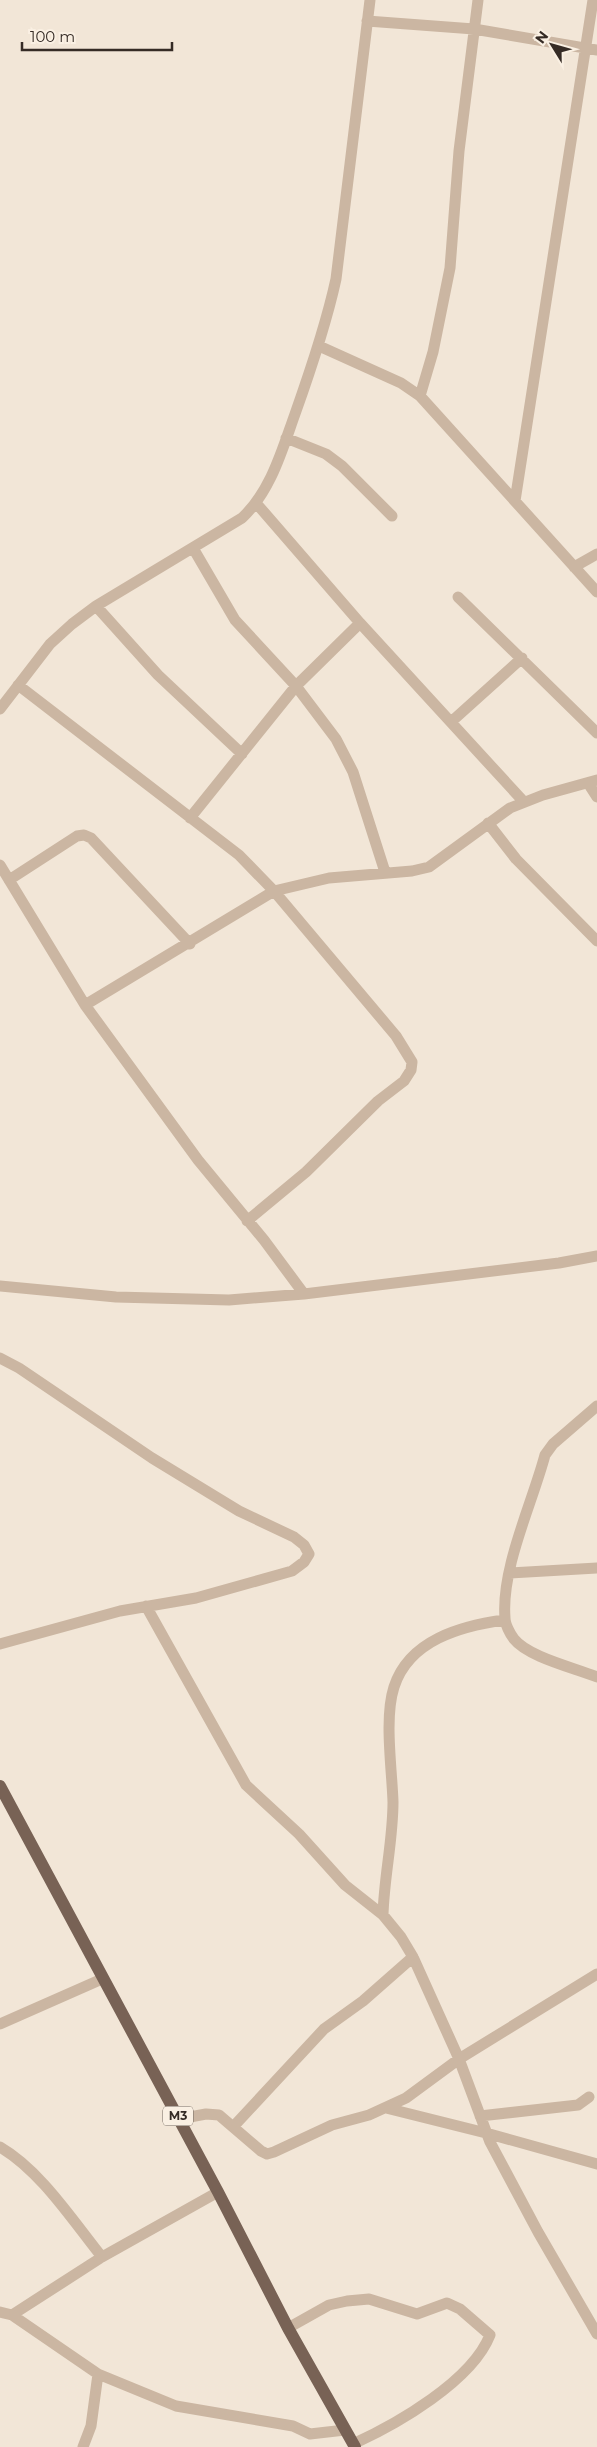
<svg xmlns="http://www.w3.org/2000/svg" width="597" height="2447" font-family="Montserrat,sans-serif">
  <style>
    .lines { fill: none; stroke-linecap: round; stroke-linejoin: round }
    .minor { stroke: #cbb6a2; stroke-width: 11 }
    .major { stroke: #786255; stroke-width: 12 }
    .labels { text-anchor: middle; stroke-width: 4; stroke-linejoin: round; paint-order: stroke }
    .shield { fill: #faf0e3; stroke: #70665e; stroke-width: 1 }
    .shield-label { font-size: 12px; font-weight: bold; fill: #352b25 }
  </style>
  <rect width="100%" height="100%" fill="#f2e6d7"/>
  <g class="lines">
    <path class="minor" d="M 367,21 L 474,29 L 597,50
      M 319,346 L 401,383 L 420,396 L 597,592
      M 420,396 L 433,352 L 450,268 L 459,151 L 478,0
      M 286,438 L 326,454 L 342,466 L 392,516
      M 515,501 L 593,0
      M 256,503 L 360,623 L 524,802
      M 193,548 L 235,620 L 296,686 L 336,739 L 353,772 L 385,872
      M 574,567 L 597,554
      M 458,597 L 597,733
      M 96,606 L 158,675 L 242,754
      M 18,685 L 239,855 L 274,891 L 396,1036 L 412,1062 L 411,1070 L 404,1081 L 378,1101 L 306,1172 L 247,1221
      M 0,709 L 50,644 L 72,624 L 96,606 L 242,518 C 271,491 282,450 295,414 C 311,369 326,325 336,279 L 370,0
      M 451,722 L 522,658
      M 588,783 L 597,797
      M 190,818 L 296,686 L 360,623
      M 488,823 L 516,859 L 597,941
      M 0,865 L 85,1005 L 198,1160 L 264,1240 L 304,1294
      M 9,880 L 77,836 L 84,835 L 91,838 L 190,944
      M 85,1005 L 274,891 L 329,878 L 412,871 L 429,867 L 510,808 L 543,795 L 597,780
      M 0,1286 L 116,1297 L 229,1300 L 304,1294 L 559,1263 L 597,1256
      M 0,1358 L 19,1368 L 152,1458 L 239,1511 L 294,1537 L 304,1545 L 309,1554 L 304,1562 L 292,1571 L 196,1598 L 120,1611 L 0,1644
      M 597,1406 L 553,1444 L 545,1455 C 532,1504 501,1568 505,1618 C 505,1624 510,1634 514,1639 C 528,1657 575,1668 597,1677
      M 510,1573 L 597,1568
      M 146,1606 L 246,1785 L 299,1834 L 345,1885 L 383,1915
      M 504,1620 C 461,1626 409,1640 394,1687 C 384,1718 392,1769 393,1802 C 393,1840 384,1877 383,1915 L 401,1937 L 413,1957 L 459,2059 L 490,2142 L 538,2232 L 597,2334
      M 0,2024 L 102,1979
      M 386,2108 L 486,2133 L 597,2164
      M 480,2116 L 578,2105 L 589,2097
      M 179,2119 L 206,2114 L 219,2115 L 261,2151 L 267,2154 L 274,2152 L 332,2125 L 369,2115 L 406,2098 L 459,2059 L 597,1974
      M 233,2127 L 324,2029 L 363,2001 L 413,1957
      M 0,2147 C 40,2170 73,2221 102,2257
      M 0,2312 L 12,2315 L 102,2257 L 218,2192
      M 12,2315 L 98,2374 L 176,2406 L 293,2426 L 310,2434 L 345,2430
      M 288,2328 L 329,2305 L 347,2301 L 369,2299 L 417,2314 L 447,2303 L 460,2309 L 490,2335 C 472,2381 397,2424 353,2444
      M 83,2447 L 91,2426 L 98,2374"/>
    <path class="major" d="M 0,1786 L 218,2192 L 288,2328 L 355,2447"/>
  </g>
  <g class="labels">
    <rect class="shield" x="163" y="2106.5" width="30" height="19" rx="4"/>
    <g class="shield-label">
      <text x="178" y="2120">M3</text>
    </g>
  </g>
  <g transform="translate(552 45) rotate(307)" stroke="#faf0e3" stroke-width="4" paint-order="stroke">
  <path d="M0-4L9 19L0 12L-9 19Z" fill="#352b25"/>
  <text y="-8" font-size="14" font-weight="bold" text-anchor="middle" fill="#352b25">N</text>
  </g>
  <path d="M22 42v8h150v-8" fill="none" stroke="#352b25" stroke-width="2.5"/>
  <text x="30" y="42" font-size="15" fill="#352b25" stroke="#faf0e3" stroke-width="4" paint-order="stroke">100 m</text>
</svg>
